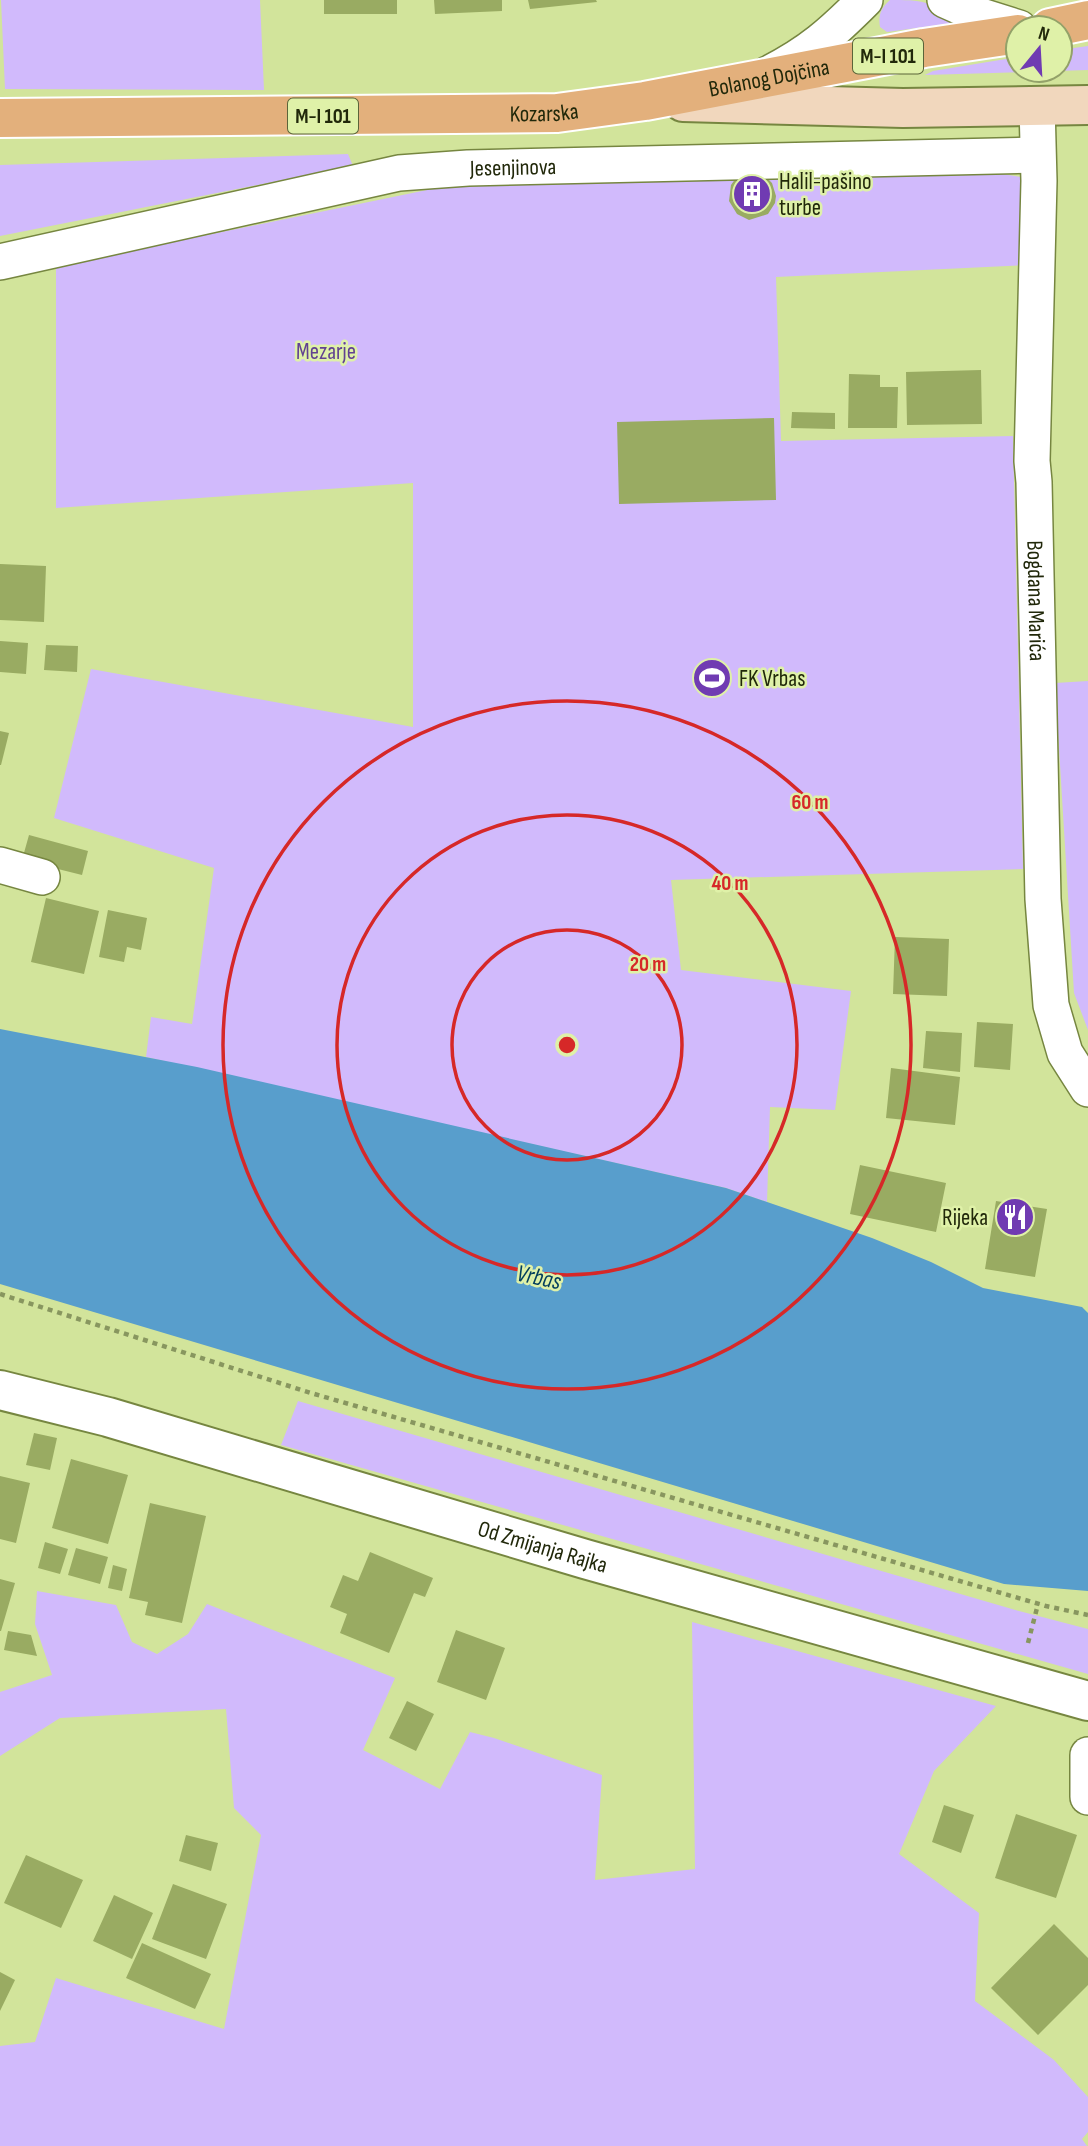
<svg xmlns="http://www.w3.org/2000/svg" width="1088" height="2146" font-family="'Sofia Sans Condensed',sans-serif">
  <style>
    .green { fill: #d1bafc }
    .water { fill: #589ecc }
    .building { fill: #99ab62 }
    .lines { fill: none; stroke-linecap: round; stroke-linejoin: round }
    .minor-casing { stroke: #768640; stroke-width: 38 }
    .tertiary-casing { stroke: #768640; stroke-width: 42 }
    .secondary-casing { stroke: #768640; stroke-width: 42 }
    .primary-casing { stroke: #fff; stroke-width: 42 }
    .path { stroke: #88965f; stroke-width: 4.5; stroke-dasharray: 5 5; stroke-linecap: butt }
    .minor { stroke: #fff; stroke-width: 35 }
    .tertiary { stroke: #fff; stroke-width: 38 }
    .secondary { stroke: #f1d7bd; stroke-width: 38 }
    .primary { stroke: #e3b07c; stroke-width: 38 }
    .ring { fill: none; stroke: #d62828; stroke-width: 3.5 }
    .labels { text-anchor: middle; stroke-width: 5; stroke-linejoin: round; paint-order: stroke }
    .shield { fill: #dff1a8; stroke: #5a6439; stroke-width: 2 }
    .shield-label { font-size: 21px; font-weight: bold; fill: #21280a }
    .street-label { font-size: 23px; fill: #21280a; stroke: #dff1a8 }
    .poi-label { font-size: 23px; fill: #21280a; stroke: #dff1a8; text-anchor: start }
    .park-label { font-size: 23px; fill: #614191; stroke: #dff1a8 }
    .water-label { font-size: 24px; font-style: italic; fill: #033e5d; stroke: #dff1a8 }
    .centre { fill: #d62828; stroke: #dff1a8; stroke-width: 3.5 }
    .ring-label { font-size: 21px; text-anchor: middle; font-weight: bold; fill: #d62828; stroke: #dff1a8; stroke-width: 5; stroke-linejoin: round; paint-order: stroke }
  </style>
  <rect width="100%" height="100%" fill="#d2e49b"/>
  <path class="green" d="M 1,0 L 260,0 L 264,90 L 5,89 Z
    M 890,0 C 920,0 935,0 954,23 L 887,32 L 880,27 C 878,15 881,8 890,0 Z
    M 1088,46 L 1088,70 L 925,75 L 933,71 L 1018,57 L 1018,70 L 1060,70 L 1060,50 Z
    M 348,154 L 353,166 L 0,236 L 0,165 Z
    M 990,172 L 1021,177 L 1029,187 L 1027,265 L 776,277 L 781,441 L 1013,436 L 1023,869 L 671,880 L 681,970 L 851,991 L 835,1110 L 770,1107 L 767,1202 L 726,1188 L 146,1057 L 151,1017 L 192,1024 L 214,868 L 54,818 L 91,669 L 413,727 L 413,483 L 56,508 L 56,266 L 466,182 Z
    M 1088,681 L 1088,1030 L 1074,993 L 1055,683 Z
    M 298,1401 L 1019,1611 L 1088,1629 L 1088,1674 L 281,1445 Z
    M 37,1591 L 116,1605 L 132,1642 L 157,1654 L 188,1634 L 207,1604 L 395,1678 L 363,1750 L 440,1789 L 470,1732 L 494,1738 L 602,1775 L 595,1880 L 695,1869 L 692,1622 L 996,1706 L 934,1771 L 899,1854 L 979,1913 L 975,2001 L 1054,2060 L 1088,2097 L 1088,2132 L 1082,2139 L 1087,2146 L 0,2146 L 0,2046 L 35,2042 L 56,1978 L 224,2029 L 261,1835 L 234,1808 L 226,1709 L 60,1718 L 0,1756 L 0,1692 L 52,1675 L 35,1624 Z"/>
  <path class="water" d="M 0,1029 L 197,1067 L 726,1188 L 872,1238 L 931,1262 L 983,1288 L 1082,1307 L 1088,1313 L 1088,1591 L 1004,1584 L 0,1284 Z"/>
  <path class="building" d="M 324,0 L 397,0 L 397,14 L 324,14 Z
    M 434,0 L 502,0 L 502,11 L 435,14 Z
    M 528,0 L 596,0 L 597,2 L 530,9 Z
    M 766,177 L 772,183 L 776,196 L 775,203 L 768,214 L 749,220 L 737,214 L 729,201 L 731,185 L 736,178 Z
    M 981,370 L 982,424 L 907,425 L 906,372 Z
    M 849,374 L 880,375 L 880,387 L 898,387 L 897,428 L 848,428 Z
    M 792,412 L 835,413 L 835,429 L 791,428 Z
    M 774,418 L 776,500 L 619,504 L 617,422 Z
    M 0,564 L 46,566 L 44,622 L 0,620 Z
    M 0,641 L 28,643 L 26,674 L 0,672 Z
    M 46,645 L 78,646 L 77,672 L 44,670 Z
    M 0,731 L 9,733 L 1,765 L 0,765 Z
    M 29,835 L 88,851 L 82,875 L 22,860 Z
    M 46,898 L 99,911 L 84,974 L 31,962 Z
    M 108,910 L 147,918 L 141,950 L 127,947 L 124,962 L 99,957 Z
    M 895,937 L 949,939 L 947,996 L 893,994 Z
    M 977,1022 L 1013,1024 L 1010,1070 L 974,1067 Z
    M 926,1031 L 962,1033 L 960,1072 L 923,1068 Z
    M 891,1068 L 960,1077 L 955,1125 L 886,1118 Z
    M 860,1165 L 946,1183 L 936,1232 L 850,1214 Z
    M 996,1201 L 1047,1209 L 1035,1277 L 985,1269 Z
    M 34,1433 L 57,1438 L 50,1470 L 26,1465 Z
    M 71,1459 L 128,1475 L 108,1544 L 52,1528 Z
    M 0,1476 L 30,1483 L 16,1543 L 0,1539 Z
    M 150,1503 L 206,1516 L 182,1623 L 145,1615 L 148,1602 L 129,1598 Z
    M 45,1542 L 68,1549 L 60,1574 L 38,1568 Z
    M 76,1548 L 108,1557 L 100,1584 L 68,1575 Z
    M 370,1552 L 433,1578 L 425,1597 L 414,1593 L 389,1653 L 340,1633 L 347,1614 L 330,1607 L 343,1575 L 358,1581 Z
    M 113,1565 L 127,1569 L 122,1591 L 108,1588 Z
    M 0,1579 L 15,1583 L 1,1631 L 0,1631 Z
    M 456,1630 L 505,1648 L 486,1700 L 437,1682 Z
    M 8,1631 L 31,1635 L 37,1656 L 4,1650 Z
    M 407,1701 L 434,1714 L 416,1751 L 389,1738 Z
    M 944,1805 L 974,1815 L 961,1853 L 932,1842 Z
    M 1016,1814 L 1077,1835 L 1056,1898 L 995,1878 Z
    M 186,1835 L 218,1843 L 211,1871 L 179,1861 Z
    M 26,1855 L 83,1880 L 61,1928 L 4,1903 Z
    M 173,1884 L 227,1904 L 206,1959 L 152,1939 Z
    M 114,1895 L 153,1913 L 132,1959 L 93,1941 Z
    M 1054,1924 L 1088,1958 L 1088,1985 L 1038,2035 L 991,1988 Z
    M 142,1943 L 211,1974 L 195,2009 L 126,1978 Z
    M 0,1972 L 15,1980 L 0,2011 Z"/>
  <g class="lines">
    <defs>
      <g id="minor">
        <path d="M 945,0 L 981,16 L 1019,28"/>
        <path d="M 768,74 C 810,53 832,33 865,0"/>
        <path id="s1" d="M 1037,106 L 1039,181 L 1032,461 L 1034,482 L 1043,899 L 1051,1005 L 1065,1053 L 1088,1089"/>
        <path id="s2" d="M 0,262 L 399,173 L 468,168 L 1037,155"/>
        <path d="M 0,865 L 42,877"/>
        <path d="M 1088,1755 L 1088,1797"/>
      </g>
      <g id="tertiary">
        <path id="s3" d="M 0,1390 L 108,1417 L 585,1559 L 1088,1701"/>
      </g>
      <path id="secondary" d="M 683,102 L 903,108 L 1088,105"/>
      <g id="primary">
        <path d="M 1050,28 L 1088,20"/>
        <path id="s4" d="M 0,118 L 557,113 L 645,101 L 924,48 L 1018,34"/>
      </g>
    </defs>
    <use href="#minor" class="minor-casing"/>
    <use href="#tertiary" class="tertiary-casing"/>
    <use href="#secondary" class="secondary-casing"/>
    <use href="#primary" class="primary-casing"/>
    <path class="path" d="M 0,1294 L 311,1393 L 1046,1606 L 1088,1615
      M 1028,1643 L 1038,1604"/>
    <use href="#minor" class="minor"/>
    <use href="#tertiary" class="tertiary"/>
    <use href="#secondary" class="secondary"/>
    <use href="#primary" class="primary"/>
  </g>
  <g class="ring">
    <circle cx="567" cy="1045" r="115"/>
    <circle cx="567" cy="1045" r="230"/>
    <circle cx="567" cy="1045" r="344"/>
  </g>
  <defs>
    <symbol id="building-disc" viewBox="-11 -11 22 22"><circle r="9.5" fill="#703bb2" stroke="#dff1a8"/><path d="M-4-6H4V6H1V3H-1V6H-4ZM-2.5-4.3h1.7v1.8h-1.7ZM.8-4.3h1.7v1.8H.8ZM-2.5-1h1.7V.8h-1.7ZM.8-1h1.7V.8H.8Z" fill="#fff"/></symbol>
    <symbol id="stadium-disc" viewBox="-11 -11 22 22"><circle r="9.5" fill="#703bb2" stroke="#dff1a8"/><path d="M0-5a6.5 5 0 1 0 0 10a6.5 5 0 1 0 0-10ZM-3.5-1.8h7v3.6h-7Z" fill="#fff"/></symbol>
    <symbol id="restaurant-disc" viewBox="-11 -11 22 22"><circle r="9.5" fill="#703bb2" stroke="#dff1a8"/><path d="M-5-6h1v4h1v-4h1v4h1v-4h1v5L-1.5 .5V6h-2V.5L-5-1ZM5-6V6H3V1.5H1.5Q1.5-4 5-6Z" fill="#fff"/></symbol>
  </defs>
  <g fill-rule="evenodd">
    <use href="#building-disc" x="730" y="172" width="44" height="44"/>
    <use href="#stadium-disc" x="690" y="656" width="44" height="44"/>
    <use href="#restaurant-disc" x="993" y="1195" width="44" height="44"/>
  </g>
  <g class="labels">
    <g class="shield">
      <rect x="853" y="38.5" width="70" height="35" rx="5"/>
      <rect x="288" y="98.5" width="70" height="35" rx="5"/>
    </g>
    <g class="shield-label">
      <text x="888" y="63">M-I 101</text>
      <text x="323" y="123">M-I 101</text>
    </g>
    <g class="street-label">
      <text dy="8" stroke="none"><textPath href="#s4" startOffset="772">Bolanog Dojčina</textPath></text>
      <text dy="8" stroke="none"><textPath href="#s4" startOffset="544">Kozarska</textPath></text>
      <text dy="8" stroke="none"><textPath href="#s2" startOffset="523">Jesenjinova</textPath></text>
      <text dy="8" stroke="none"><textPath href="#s1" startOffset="495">Bogdana Marića</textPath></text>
      <text dy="8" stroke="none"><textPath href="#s3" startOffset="565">Od Zmijanja Rajka</textPath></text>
    </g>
    <g class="poi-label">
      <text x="779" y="189">Halil-pašino<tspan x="779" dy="26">turbe</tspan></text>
      <text x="739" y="686">FK Vrbas</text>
      <text x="988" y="1225" text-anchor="end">Rijeka</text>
    </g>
    <g class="park-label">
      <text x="326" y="359">Mezarje</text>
    </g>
    <g class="water-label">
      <text transform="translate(539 1277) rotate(12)" y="8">Vrbas</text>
    </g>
  </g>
  <circle cx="567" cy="1045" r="10" class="centre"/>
  <g class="ring-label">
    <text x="810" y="809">60 m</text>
    <text x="730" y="890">40 m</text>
    <text x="648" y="971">20 m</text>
  </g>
  <g transform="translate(1039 49) rotate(18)"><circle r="33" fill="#dff1a8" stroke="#93a169" stroke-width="2"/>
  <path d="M0-5L12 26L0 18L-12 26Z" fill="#703bb2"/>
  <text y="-10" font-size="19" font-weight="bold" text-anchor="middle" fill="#21280a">N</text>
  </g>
</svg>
